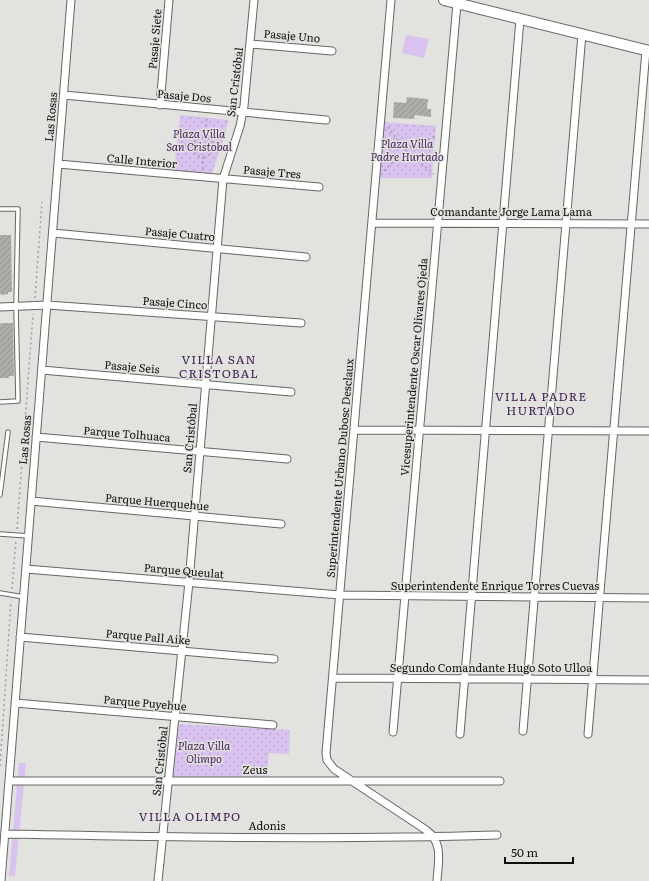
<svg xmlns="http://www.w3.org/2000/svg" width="649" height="881" font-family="Literata,serif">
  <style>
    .grass { fill: #dac2f0 }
    .park { fill: url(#park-dots) }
    .building { fill: url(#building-hatch) }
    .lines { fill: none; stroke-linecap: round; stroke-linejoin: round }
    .service-casing { stroke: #666763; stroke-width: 5.5 }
    .minor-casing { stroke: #666763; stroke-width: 9 }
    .secondary-casing { stroke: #666763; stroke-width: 12 }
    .path { stroke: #9f9f9c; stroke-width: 1.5; stroke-dasharray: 2 3; stroke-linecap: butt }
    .service { stroke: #fff; stroke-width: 3.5 }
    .minor { stroke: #fff; stroke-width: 7 }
    .secondary { stroke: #fff; stroke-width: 10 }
    .labels { text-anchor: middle; stroke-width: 3; stroke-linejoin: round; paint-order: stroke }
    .street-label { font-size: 11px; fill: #0f0f0e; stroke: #e2e3de }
    .park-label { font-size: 11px; font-style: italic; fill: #441d5e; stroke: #e2e3de }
    .neighbourhood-label { font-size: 12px; letter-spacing: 1px; fill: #422159; stroke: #e2e3de }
  </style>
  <defs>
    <pattern id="park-dots" width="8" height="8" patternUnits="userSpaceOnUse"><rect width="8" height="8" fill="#dac2f0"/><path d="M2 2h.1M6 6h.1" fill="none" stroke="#baa6cd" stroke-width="1.8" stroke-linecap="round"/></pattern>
    <pattern id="building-hatch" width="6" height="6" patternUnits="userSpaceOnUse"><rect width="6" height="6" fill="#acada9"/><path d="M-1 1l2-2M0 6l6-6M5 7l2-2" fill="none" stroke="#939490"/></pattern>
  </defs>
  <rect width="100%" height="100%" fill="#e2e3de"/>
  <path class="grass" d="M 406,35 L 429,39 L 424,58 L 402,53 Z
    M 19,763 L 26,763 L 15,876 L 9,876 Z"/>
  <path class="park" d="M 180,115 L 229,120 L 212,174 L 174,171 Z
    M 383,122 L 436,126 L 432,178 L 379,178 Z
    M 179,724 L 290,730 L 289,754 L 269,753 L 267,779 L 173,780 Z"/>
  <path class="building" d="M 407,97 L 428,99 L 427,109 L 431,109 L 431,117 L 415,115 L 414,119 L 393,118 L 394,102 L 406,103 Z
    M 0,235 L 11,235 L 12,292 L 8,292 L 8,294 L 1,295 L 0,292 Z
    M 2,323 L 13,323 L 14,376 L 9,376 L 9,378 L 0,378 L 0,324 Z"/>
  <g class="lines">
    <defs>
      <path id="service" d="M 0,209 L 18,209 L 16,307 L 18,401 L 0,402
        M 0,495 L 8,432
        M 0,534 L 29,536
        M 0,593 L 24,597"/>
      <path id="minor" d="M 391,0 L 326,753 L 327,760 L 334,769 L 426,830 C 444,843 438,862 437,881
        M 250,44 L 332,51
        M 64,95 L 326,120
        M 160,105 L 169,0
        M 58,164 L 319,187
        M 372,223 L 649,224
        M 53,233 L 306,257
        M 0,307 L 47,305 L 301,323
        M 42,370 L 291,392
        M 354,430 L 649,431
        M 36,437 L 287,459
        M 31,501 L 281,524
        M 26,569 L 340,595 L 649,598
        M 20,637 L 274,659
        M 333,678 L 649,680
        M 15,703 L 273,725
        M 523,731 L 582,34
        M 393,732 L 457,3
        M 460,734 L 520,19
        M 588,734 L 646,50
        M 9,781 L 500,781
        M 5,834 C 169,837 333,840 497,835
        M 1,881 L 71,0
        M 158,881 L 189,582 L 223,179 L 240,126 L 244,106 L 254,0"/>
      <path id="secondary" d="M 444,0 L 649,51"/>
    </defs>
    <use href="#service" class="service-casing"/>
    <use href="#minor" class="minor-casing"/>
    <use href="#secondary" class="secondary-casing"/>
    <path class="path" d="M 388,127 L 405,150 L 434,174
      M 205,136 L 207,116
      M193 147a10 10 0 1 1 20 0a10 10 0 1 1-20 0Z
      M 180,145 L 193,146
      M 213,149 L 225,149
      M 203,169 L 203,157
      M 384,171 L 405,150 L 437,135
      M 35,298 L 42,202
      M 17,529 L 33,314
      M 12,589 L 16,541
      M 0,766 L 11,601"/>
    <use href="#service" class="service"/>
    <use href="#minor" class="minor"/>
    <use href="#secondary" class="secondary"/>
  </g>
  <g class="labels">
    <g class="street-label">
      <text transform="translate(292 36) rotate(5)" y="4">Pasaje Uno</text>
      <text transform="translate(155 39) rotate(-85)" y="4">Pasaje Siete</text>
      <text transform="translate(235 82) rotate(-83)" y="4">San Cristóbal</text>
      <text transform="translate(184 96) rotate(5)" y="4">Pasaje Dos</text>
      <text transform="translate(51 117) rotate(-85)" y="4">Las Rosas</text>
      <text transform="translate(142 161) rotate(5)" y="4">Calle Interior</text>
      <text transform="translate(272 172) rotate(5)" y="4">Pasaje Tres</text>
      <text x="511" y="216">Comandante Jorge Lama Lama</text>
      <text transform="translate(180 234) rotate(5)" y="4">Pasaje Cuatro</text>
      <text transform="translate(175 303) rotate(4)" y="4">Pasaje Cinco</text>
      <text transform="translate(132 367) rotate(5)" y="4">Pasaje Seis</text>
      <text transform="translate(414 367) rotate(-85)" y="4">Vicesuperintendente Oscar Olivares Ojeda</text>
      <text transform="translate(127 434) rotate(5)" y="4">Parque Tolhuaca</text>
      <text transform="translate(190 438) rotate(-85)" y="4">San Cristóbal</text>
      <text transform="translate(25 440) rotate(-85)" y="4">Las Rosas</text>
      <text transform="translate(340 468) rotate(-85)" y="4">Superintendente Urbano Dubosc Desclaux</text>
      <text transform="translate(157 502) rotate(5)" y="4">Parque Huerquehue</text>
      <text transform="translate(184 571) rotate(5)" y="4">Parque Queulat</text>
      <text x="495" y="590">Superintendente Enrique Torres Cuevas</text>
      <text transform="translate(148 637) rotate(5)" y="4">Parque Pall Aike</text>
      <text x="491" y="672">Segundo Comandante Hugo Soto Ulloa</text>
      <text transform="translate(145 703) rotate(5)" y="4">Parque Puyehue</text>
      <text transform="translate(160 761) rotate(-84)" y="4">San Cristóbal</text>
      <text x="255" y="774">Zeus</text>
      <text x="267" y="830">Adonis</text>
    </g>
    <g class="park-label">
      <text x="199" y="138">Plaza Villa<tspan x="199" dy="13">San Cristobal</tspan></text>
      <text x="407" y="148">Plaza Villa<tspan x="407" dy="13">Padre Hurtado</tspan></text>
      <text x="204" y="750">Plaza Villa<tspan x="204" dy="13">Olimpo</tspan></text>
    </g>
    <g class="neighbourhood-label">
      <text x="219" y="364">VILLA SAN<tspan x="219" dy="14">CRISTOBAL</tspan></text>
      <text x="541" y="401">VILLA PADRE<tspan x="541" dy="14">HURTADO</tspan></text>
      <text x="190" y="821">VILLA OLIMPO</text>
    </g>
  </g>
  <path d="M505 857v6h68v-6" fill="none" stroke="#0f0f0e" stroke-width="2"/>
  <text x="511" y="857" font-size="12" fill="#0f0f0e" stroke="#e2e3de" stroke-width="3" paint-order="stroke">50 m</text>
</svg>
